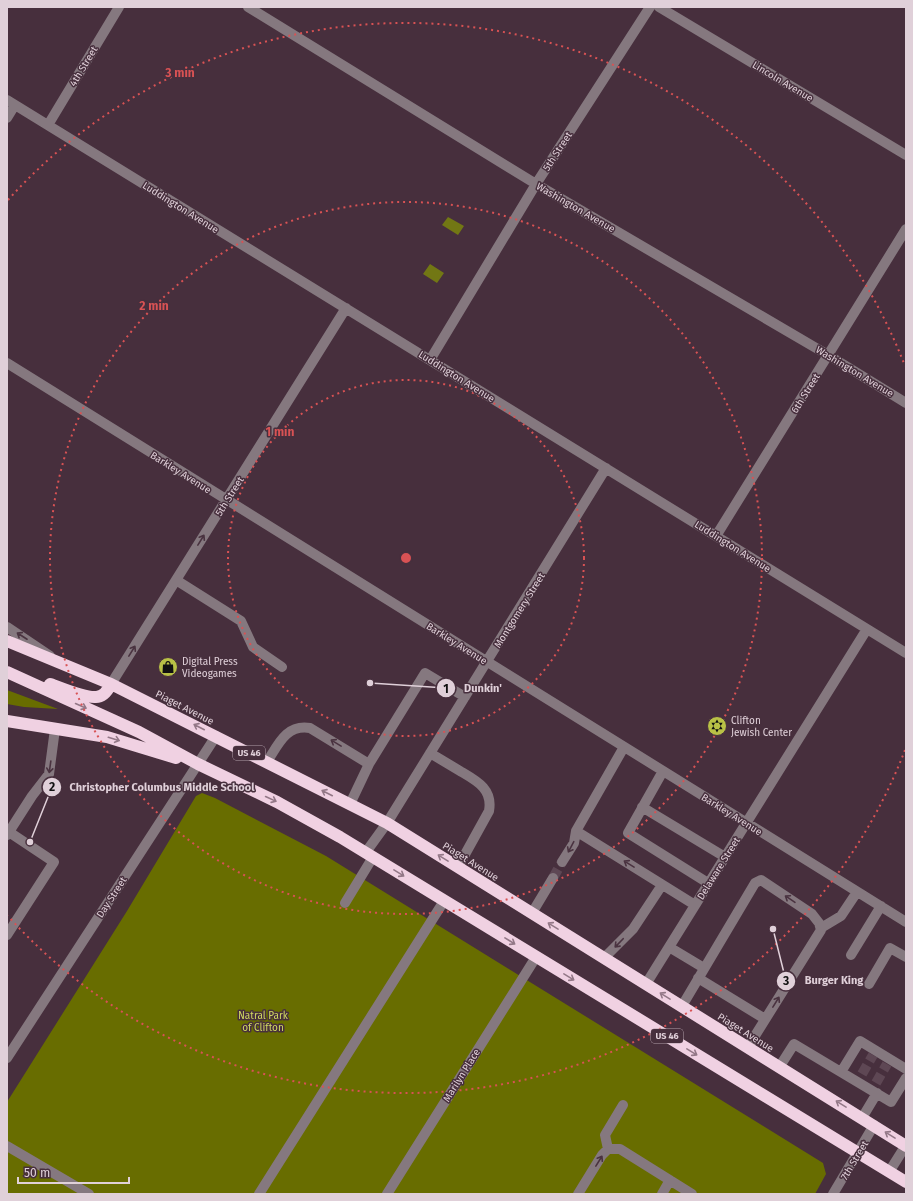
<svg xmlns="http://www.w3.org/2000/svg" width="913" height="1201" font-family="'Fira Sans',sans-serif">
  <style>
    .forest { fill: #686d00 }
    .water { fill: #727714 }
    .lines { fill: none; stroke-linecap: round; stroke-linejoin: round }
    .minor-tunnel { stroke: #5e4754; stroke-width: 10; stroke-dasharray: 10 5; stroke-linecap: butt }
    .minor { stroke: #85787f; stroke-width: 10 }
    .highway { stroke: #f0d1e2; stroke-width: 12 }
    .oneway { stroke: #4a3340 }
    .oneway2 { stroke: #937887 }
    .ring { fill: none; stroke: #d85254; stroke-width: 2; stroke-dasharray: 2 4 }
    .labels { text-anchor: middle; stroke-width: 3; stroke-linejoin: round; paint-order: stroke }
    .shield { fill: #472f3d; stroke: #b2a0aa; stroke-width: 1 }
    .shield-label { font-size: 9px; font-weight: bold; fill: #e0d0d9 }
    .street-label { font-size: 10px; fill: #e0d0d9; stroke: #472f3d }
    .poi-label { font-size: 10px; fill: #e0d0d9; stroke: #472f3d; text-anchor: start }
    .park-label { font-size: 10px; fill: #d1da61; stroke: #472f3d }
    .centre { fill: #d85254; stroke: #472f3d; stroke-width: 2 }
    .ring-label { font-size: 12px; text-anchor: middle; font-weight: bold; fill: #d85254; stroke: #472f3d; stroke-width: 3; stroke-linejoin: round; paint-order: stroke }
    .leader { fill: none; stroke: #e0d0d9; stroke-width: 1.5 }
    .callout-dot { fill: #e0d0d9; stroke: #472f3d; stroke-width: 1.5 }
    .mark-label { font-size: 12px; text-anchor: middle; font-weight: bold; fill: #111 }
    .callout-label { font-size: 11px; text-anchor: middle; font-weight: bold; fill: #e0d0d9; stroke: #472f3d; stroke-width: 3; stroke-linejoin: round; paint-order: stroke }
  </style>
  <rect width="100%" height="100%" fill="#472f3d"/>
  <path class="forest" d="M 7,690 L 58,709 L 24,707 L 7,704 Z
    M 202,793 L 215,798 L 326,856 L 823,1163 L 826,1174 L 815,1194 L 7,1194 L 7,1102 L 127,911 L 196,796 Z"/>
  <path class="water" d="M 448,217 L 464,226 L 458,235 L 442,225 Z
    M 430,264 L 444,273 L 437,283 L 423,274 Z"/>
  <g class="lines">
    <path class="minor-tunnel" d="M 553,878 L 562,862
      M 862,1074 L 873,1055
      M 876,1083 L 887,1064"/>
    <path class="minor" d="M 248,7 L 536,184 L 828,355 L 906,403
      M 659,7 L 906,155
      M 7,100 L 906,653
      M 7,118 L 15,105
      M 48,125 L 119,7
      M 430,360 L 536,184 L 650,7
      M 7,363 L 906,922
      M 716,536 L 906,229
      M 176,580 L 241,621 L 253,647 L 282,667
      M 7,627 L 50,656
      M 111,684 L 346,308
      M 430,753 C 440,759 450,765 460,771 C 477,781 493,789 489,811 L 458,867
      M 267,762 C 278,745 286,724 310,728 L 369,764
      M 663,771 L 628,833 L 708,883
      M 350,804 L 369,764 L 425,673 L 465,697
      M 642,807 L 725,857
      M 576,831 L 695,905
      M 7,835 L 32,796 L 49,774 L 55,729
      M 366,852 L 387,823 L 606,468
      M 562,862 L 574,843 L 576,831 L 624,747
      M 345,903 L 373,857
      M 532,913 L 553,878
      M 821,928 L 841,916 L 857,892
      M 7,935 L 54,862 L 9,832
      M 669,947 L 704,968
      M 851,955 L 881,906
      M 604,958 L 633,929 L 662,885
      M 698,978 L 765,1019
      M 646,984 L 867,629
      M 869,984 L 890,948 L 906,957
      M 682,1006 L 755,883 L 761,880 L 812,914 L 819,923 L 821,930 L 748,1047
      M 7,1058 L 216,736
      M 780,1066 L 794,1044 L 891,1102 L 906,1078
      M 841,1072 L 860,1041 L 906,1069
      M 862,1118 L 877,1093
      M 7,1146 L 89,1194
      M 608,1149 L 605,1135 L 623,1105
      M 889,1172 L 906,1145
      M 259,1194 L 444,901
      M 387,1194 L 536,957
      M 578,1194 L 602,1155 L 608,1149 L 620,1149 L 692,1194
      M 662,1194 L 670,1180
      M 833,1194 L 874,1125"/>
    <path class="highway" d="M 7,641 L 111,684 L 387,823 L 906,1146
      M 7,672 L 139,732 L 198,764 L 277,802 L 340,837 L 906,1182
      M 50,684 C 62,688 84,698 96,697 C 103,697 108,690 111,684
      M 7,721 L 107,737 L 176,758"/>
  </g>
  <defs><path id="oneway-shaft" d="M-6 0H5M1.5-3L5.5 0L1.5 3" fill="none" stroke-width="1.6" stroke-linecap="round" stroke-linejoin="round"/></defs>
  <g class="oneway">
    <use href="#oneway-shaft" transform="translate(201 540) rotate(-58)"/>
    <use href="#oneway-shaft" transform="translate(22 636) rotate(-147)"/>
    <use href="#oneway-shaft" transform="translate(132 651) rotate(-58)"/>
    <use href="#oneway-shaft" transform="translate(336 743) rotate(-149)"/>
    <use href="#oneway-shaft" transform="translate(50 767) rotate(98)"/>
    <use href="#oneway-shaft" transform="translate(571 847) rotate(118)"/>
    <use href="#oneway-shaft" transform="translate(629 864) rotate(-148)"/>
    <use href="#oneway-shaft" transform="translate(790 899) rotate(-146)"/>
    <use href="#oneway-shaft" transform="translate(619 943) rotate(134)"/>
    <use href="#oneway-shaft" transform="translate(776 1002) rotate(-58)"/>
    <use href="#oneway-shaft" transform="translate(599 1161) rotate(-58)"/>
  </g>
  <g class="oneway2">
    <use href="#oneway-shaft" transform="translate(81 706) rotate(24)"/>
    <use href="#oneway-shaft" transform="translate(199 727) rotate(-153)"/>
    <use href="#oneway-shaft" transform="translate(114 739) rotate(17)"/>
    <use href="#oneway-shaft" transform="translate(327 793) rotate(-153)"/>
    <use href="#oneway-shaft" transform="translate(271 799) rotate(25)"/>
    <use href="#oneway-shaft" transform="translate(443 858) rotate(-148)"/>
    <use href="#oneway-shaft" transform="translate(399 873) rotate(32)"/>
    <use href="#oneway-shaft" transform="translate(553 926) rotate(-148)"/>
    <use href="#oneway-shaft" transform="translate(510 941) rotate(32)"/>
    <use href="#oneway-shaft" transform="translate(569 977) rotate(31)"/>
    <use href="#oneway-shaft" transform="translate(665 996) rotate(-148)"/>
    <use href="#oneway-shaft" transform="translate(692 1052) rotate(31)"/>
    <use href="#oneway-shaft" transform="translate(841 1104) rotate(-148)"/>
    <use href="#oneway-shaft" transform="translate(890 1135) rotate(-148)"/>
  </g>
  <g class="ring">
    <circle cx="406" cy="558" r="178"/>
    <circle cx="406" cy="558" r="356"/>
    <path d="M905 750A535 535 0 0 1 8 916M8 200A535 535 0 0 1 905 366"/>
  </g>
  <defs>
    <symbol id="shop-disc" viewBox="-11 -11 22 22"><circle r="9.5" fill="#b9c146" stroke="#472f3d"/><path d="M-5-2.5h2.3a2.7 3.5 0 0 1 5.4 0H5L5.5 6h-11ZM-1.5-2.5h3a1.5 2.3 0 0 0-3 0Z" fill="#111"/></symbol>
    <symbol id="synagogue-disc" viewBox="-11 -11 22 22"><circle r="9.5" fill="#b9c146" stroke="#472f3d"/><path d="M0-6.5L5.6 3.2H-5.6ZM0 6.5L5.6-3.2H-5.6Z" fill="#111"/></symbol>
  </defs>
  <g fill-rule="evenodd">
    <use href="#shop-disc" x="157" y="656" width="22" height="22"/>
    <use href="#synagogue-disc" x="706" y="715" width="22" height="22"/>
  </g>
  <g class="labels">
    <g class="shield">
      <rect x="233" y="746" width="32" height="14" rx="3"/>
      <rect x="651" y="1029" width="32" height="14" rx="3"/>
    </g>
    <g class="shield-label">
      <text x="249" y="756">US 46</text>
      <text x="667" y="1039">US 46</text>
    </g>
    <g class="street-label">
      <text transform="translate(83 66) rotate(-59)" y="4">4th Street</text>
      <text transform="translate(783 81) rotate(31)" y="4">Lincoln Avenue</text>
      <text transform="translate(557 151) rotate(-57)" y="4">5th Street</text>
      <text transform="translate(181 207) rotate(32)" y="4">Luddington Avenue</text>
      <text transform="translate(576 207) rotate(30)" y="4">Washington Avenue</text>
      <text transform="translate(855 371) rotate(31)" y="4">Washington Avenue</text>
      <text transform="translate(457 376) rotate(32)" y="4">Luddington Avenue</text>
      <text transform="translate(805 393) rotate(-58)" y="4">6th Street</text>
      <text transform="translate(181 472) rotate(32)" y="4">Barkley Avenue</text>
      <text transform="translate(229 496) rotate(-58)" y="4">5th Street</text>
      <text transform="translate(733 546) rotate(32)" y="4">Luddington Avenue</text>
      <text transform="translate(519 610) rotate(-58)" y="4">Montgomery Street</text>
      <text transform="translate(457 643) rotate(32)" y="4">Barkley Avenue</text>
      <text transform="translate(185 707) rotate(27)" y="4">Piaget Avenue</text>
      <text transform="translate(732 814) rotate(32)" y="4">Barkley Avenue</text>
      <text transform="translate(471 861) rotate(32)" y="4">Piaget Avenue</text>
      <text transform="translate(718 868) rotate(-58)" y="4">Delaware Street</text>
      <text transform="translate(111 897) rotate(-57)" y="4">Day Street</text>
      <text transform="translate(746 1032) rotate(32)" y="4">Piaget Avenue</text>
      <text transform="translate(461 1075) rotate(-58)" y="4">Marilyn Place</text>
      <text transform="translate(854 1160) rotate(-59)" y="4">7th Street</text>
    </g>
    <g class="poi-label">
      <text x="182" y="665">Digital Press<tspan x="182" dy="12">Videogames</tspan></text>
      <text x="731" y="724">Clifton<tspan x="731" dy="12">Jewish Center</tspan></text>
    </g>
    <g class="park-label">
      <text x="263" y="1019">Natral Park<tspan x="263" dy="12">of Clifton</tspan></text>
    </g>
  </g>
  <circle cx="406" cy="558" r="6" class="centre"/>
  <g class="ring-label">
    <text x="180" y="77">3 min</text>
    <text x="154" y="310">2 min</text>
    <text x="280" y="436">1 min</text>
  </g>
  <path class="leader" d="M370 683L446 688M30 842L52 787M773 929L786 981"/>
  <g class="callout-dot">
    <circle cx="370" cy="683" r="4"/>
    <circle cx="30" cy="842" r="4"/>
    <circle cx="773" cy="929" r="4"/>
    <circle cx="446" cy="688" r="10"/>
    <circle cx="52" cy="787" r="10"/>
    <circle cx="786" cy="981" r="10"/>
  </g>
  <g class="mark-label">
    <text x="446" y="693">1</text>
    <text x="52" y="791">2</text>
    <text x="786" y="985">3</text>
  </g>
  <g class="callout-label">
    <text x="483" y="692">Dunkin'</text>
    <text x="162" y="791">Christopher Columbus Middle School</text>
    <text x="834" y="984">Burger King</text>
  </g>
  <rect width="913" height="1201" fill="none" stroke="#e0d0d9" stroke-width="16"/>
  <path d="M18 1177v6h111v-6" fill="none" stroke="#e0d0d9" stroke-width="2"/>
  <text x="24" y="1177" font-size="12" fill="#e0d0d9" stroke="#472f3d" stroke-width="3" paint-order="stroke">50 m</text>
</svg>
